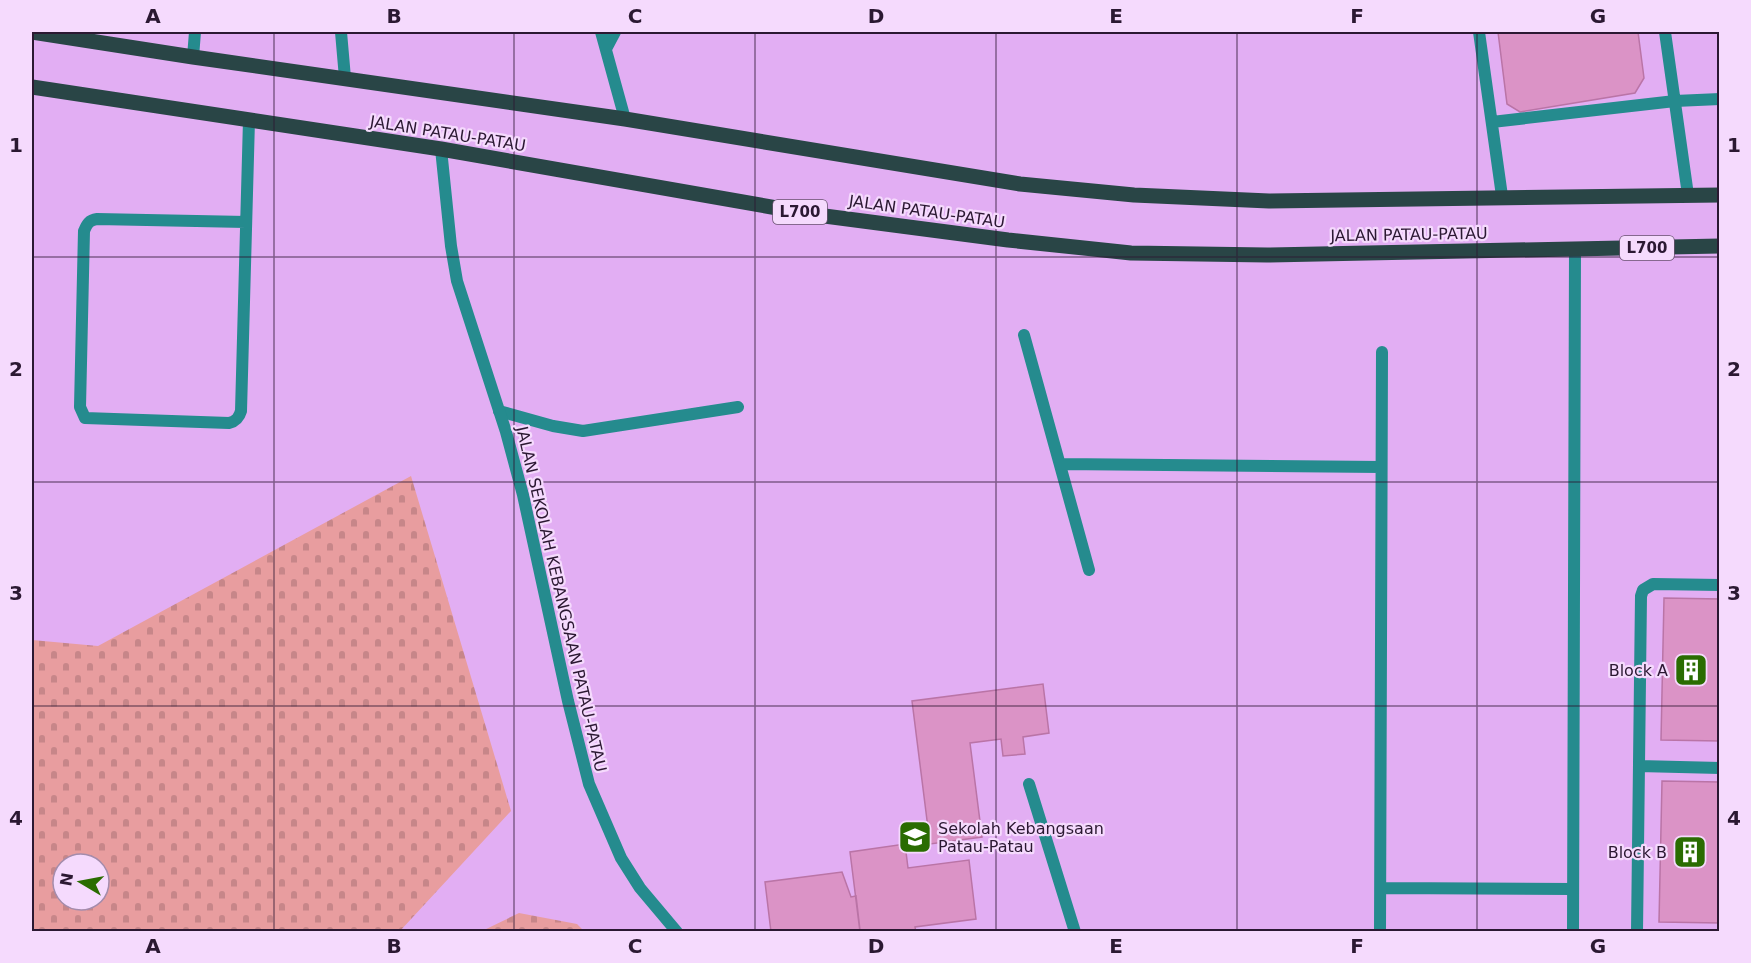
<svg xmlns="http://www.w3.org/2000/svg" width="1751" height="963" font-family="'DejaVu Sans',sans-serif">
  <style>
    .cemetery { fill: url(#cemetery-stones); fill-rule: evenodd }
    .building { fill: #db93c6; stroke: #ba74a6; stroke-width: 1.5 }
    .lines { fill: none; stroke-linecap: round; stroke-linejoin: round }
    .lane { stroke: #258b8e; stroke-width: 12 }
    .street { stroke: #258b8e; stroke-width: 12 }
    .primary { stroke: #294546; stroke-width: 15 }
    .grid { fill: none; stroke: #2b1832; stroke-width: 1.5; stroke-opacity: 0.55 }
    .labels { text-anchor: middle; stroke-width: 4.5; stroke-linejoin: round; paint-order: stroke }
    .shield { fill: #f5dafd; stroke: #68526f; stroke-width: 1.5 }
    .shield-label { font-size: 15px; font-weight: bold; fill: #2b1832 }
    .street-label { font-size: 16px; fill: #2b1832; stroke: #f5dafd }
    .poi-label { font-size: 16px; fill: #2b1832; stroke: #f5dafd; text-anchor: end }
    .neatline { fill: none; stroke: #2b1832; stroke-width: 2 }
    .grid-label { font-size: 20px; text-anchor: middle; font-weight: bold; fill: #2b1832 }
  </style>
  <defs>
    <pattern id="cemetery-stones" width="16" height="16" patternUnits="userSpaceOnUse" patternTransform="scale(1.5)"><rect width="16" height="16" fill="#e89d9f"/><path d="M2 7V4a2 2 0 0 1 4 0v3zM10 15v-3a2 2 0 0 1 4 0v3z" fill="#c78689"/></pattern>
  </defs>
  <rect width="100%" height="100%" fill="#e2aef3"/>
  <path class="cemetery" d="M 411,476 L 511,811 L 400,931 L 32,931 L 32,640 L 98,646 ZM 63,864 L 99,864 L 99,900 L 63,900 Z
    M 519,913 L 577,924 L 584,931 L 482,931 Z"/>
  <path class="building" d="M 1498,32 L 1638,32 L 1644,78 L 1635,93 L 1520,112 L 1507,104 Z
    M 1664,598 L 1720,599 L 1720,741 L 1661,740 Z
    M 1043,684 L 1049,733 L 1023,737 L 1025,754 L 1003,756 L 1001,739 L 970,743 L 982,837 L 930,844 L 912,701 Z
    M 1662,781 L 1720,782 L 1720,923 L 1659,922 Z
    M 905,844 L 908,868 L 969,860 L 976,919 L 915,927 L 916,932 L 860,932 L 850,852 Z
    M 842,872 L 851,897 L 856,896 L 860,930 L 771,932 L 765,882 Z"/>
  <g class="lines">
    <path class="lane" d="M 341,32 L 345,78
      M 601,32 L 625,119
      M 1479,32 L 1502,196
      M 1665,32 L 1688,195
      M 606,49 L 615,32
      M 193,57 L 195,32
      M 1492,122 L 1675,101 L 1720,99
      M 246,222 L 97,219 C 89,220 87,224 84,231 L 80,407 L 85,418 L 229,423 C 236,421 239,418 241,411 L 249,120
      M 499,411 L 553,426 L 583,431 L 738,407
      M 1639,766 L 1720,768
      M 1029,784 L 1075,932
      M 1637,932 L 1641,596 L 1643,590 L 1653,584 L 1720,585"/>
    <path class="street" d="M 441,149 L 451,246 L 457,281 L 506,432 L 523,495 L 568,701 L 589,784 L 621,858 L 640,888 L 677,932
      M 1024,335 L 1089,570
      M 1060,464 L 1381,467
      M 1381,888 L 1573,889
      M 1380,932 L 1382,352
      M 1573,932 L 1575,249"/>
    <path class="primary" d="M 32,32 L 193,57 L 625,119 L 1020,184 L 1134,195 L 1269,201 L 1720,195
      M 32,87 L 441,149 L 817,215 L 1008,240 L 1131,253 L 1267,255 L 1720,246"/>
  </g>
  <path class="grid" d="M 274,32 L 274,932M 514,32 L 514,932M 755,32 L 755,932M 996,32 L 996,932M 1237,32 L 1237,932M 1477,32 L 1477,932M 32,257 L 1720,257M 32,482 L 1720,482M 32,706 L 1720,706"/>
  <defs>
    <symbol id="building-square" viewBox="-11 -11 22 22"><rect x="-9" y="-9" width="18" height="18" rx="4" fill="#2a6c01" stroke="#f5dafd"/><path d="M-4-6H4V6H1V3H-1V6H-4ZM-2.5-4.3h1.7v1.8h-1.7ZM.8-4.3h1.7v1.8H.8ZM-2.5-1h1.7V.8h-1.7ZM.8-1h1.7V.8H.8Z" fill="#fff"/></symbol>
    <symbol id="school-square" viewBox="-11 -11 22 22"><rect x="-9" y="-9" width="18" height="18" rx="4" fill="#2a6c01" stroke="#f5dafd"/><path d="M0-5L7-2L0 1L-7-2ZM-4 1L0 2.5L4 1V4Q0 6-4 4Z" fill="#fff"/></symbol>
  </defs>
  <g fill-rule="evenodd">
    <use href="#building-square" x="1672" y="651" width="38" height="38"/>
    <use href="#school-square" x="896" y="818" width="38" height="38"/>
    <use href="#building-square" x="1671" y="833" width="38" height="38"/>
  </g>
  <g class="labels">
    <g class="shield">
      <rect x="773" y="200" width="54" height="24" rx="4.5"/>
      <rect x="1620" y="236" width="54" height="24" rx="4.5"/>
    </g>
    <g class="shield-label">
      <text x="800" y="217">L700</text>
      <text x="1647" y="253">L700</text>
    </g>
    <g class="street-label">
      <text transform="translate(448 133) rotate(9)" y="6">JALAN PATAU-PATAU</text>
      <text transform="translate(927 211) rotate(8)" y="6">JALAN PATAU-PATAU</text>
      <text transform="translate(1409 234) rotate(-1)" y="6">JALAN PATAU-PATAU</text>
      <text transform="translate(562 599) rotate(77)" y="6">JALAN SEKOLAH KEBANGSAAN PATAU-PATAU</text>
    </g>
    <g class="poi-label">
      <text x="1668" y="676">Block A</text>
      <text x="938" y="834" text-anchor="start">Sekolah Kebangsaan<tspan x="938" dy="18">Patau-Patau</tspan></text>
      <text x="1667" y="858">Block B</text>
    </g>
  </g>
  <rect width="1751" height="963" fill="none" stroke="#f5dafd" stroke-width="66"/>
  <g transform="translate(81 882) rotate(280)"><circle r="28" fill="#f5dafd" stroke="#a48cac" stroke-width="1.5"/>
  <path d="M0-4.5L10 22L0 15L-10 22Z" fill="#2a6c01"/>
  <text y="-9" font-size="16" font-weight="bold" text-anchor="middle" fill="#2b1832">N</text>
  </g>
  <rect x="33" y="33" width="1685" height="897" class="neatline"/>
  <g class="grid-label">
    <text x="153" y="23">A</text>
    <text x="394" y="23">B</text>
    <text x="635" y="23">C</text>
    <text x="876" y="23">D</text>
    <text x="1116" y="23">E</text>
    <text x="1357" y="23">F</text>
    <text x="1598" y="23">G</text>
    <text x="16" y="152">1</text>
    <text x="1734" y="152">1</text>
    <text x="16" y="376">2</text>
    <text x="1734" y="376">2</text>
    <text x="16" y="600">3</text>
    <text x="1734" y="600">3</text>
    <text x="16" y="825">4</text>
    <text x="1734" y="825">4</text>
    <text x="153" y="953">A</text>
    <text x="394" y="953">B</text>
    <text x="635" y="953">C</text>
    <text x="876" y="953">D</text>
    <text x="1116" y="953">E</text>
    <text x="1357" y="953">F</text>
    <text x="1598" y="953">G</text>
  </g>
</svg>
